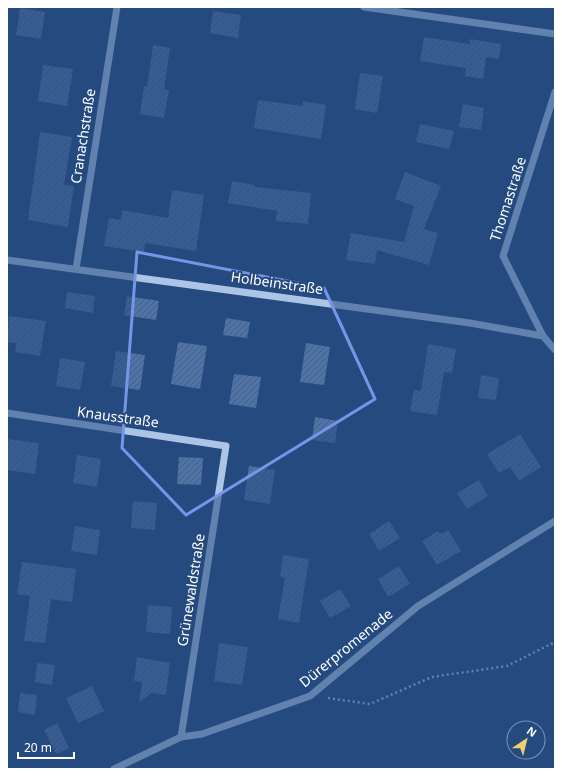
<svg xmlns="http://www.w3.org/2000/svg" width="562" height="776" font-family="'Noto Sans',sans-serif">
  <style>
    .building { fill: url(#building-hatch) }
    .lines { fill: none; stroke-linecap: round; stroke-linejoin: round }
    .path { stroke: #acc4e6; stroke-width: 2.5; stroke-dasharray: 2 3; stroke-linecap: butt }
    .minor { stroke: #acc4e6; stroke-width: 7 }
    .marked { fill: none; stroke: #7795e8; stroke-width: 3; stroke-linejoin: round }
    .labels { text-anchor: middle; stroke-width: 4; stroke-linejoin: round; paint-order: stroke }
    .street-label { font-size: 14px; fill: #fff; stroke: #254a7f }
  </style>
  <defs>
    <pattern id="building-hatch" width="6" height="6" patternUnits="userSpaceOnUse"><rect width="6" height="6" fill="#4e73a8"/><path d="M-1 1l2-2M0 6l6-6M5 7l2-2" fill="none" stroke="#4d5e75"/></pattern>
  </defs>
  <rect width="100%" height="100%" fill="#254a7f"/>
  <path class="building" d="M 20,8 L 45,12 L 41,39 L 16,35 Z
    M 213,11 L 241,15 L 238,38 L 210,33 Z
    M 424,37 L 470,44 L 470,39 L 501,44 L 499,59 L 486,57 L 483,79 L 465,76 L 466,68 L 420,61 Z
    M 153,45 L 170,48 L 164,89 L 169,90 L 164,118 L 140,114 L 144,86 L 147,87 Z
    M 43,65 L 73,69 L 67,106 L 38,101 Z
    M 360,73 L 383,76 L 377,113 L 355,109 Z
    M 258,100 L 302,106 L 303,101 L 326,105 L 321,139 L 254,128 Z
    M 463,104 L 484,108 L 481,130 L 459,127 Z
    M 420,124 L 454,131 L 449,149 L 416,142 Z
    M 40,132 L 72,137 L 64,185 L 74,186 L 68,227 L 28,220 Z
    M 405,172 L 441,186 L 424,229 L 438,233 L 429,265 L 377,250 L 375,264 L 346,260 L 351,233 L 404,242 L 414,206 L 395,199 Z
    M 232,181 L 255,185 L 255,187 L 311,193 L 308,224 L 276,221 L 277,211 L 228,203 Z
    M 172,190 L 204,195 L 196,251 L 145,243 L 144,252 L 104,246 L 109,218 L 121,220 L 122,210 L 168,218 Z
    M 67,292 L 95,296 L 93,313 L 65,308 Z
    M 127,296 L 159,301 L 156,320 L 124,315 Z
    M 9,316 L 46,321 L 40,356 L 15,352 L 16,343 L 7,342 Z
    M 226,318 L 250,322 L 247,338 L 223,335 Z
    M 178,342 L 207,346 L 200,389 L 171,384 Z
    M 306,343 L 330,347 L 324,385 L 300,382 Z
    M 428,344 L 456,349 L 452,373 L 444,372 L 437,415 L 410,411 L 414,390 L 421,391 Z
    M 116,351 L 145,355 L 140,390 L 111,386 Z
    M 60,358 L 85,362 L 80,390 L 56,386 Z
    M 234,374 L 261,377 L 256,408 L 229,404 Z
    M 481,375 L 499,378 L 496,400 L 478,398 Z
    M 315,417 L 338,421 L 335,443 L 312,440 Z
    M 520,434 L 541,467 L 519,481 L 510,467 L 499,473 L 487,454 Z
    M 7,439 L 39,443 L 35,474 L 7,470 Z
    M 77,455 L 101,459 L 97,487 L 73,483 Z
    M 179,457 L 203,458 L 201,485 L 177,484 Z
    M 249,466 L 275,470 L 270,504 L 244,500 Z
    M 479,480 L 488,496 L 467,509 L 457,493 Z
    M 133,501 L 157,503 L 155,530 L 131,528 Z
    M 389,521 L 400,538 L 379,551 L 369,534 Z
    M 75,526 L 100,530 L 97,555 L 71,551 Z
    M 448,530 L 461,551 L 437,565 L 422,541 L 438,531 L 441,534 Z
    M 283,555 L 309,559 L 299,623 L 278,619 L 285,578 L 280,577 Z
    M 22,562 L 76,569 L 72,602 L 51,599 L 45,643 L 24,641 L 30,596 L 17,594 Z
    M 399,566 L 410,584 L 388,597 L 378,579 Z
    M 340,589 L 351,606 L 330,618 L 320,601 Z
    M 148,605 L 172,607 L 170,634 L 146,632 Z
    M 219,643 L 248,647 L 242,685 L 214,681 Z
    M 137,657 L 170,663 L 166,695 L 152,693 L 139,702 L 142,682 L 134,681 Z
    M 37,663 L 55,665 L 52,685 L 35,682 Z
    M 92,686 L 104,711 L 78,723 L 66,698 Z
    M 20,693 L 37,695 L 35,715 L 18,712 Z
    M 57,723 L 69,748 L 56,754 L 44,730 Z"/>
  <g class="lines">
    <path class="path" d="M 328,698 L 370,704 L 432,677 L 507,666 L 555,642"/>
    <path class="minor" d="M 364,7 L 555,34
      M 555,92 L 503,256 L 543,336 L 555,350
      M 7,260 L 470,323 L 543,336
      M 76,269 L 117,7
      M 7,413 L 226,446 L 181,737
      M 114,769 L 181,737 L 202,734 L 310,696 L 418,606 L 555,521"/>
  </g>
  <path d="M0 0H562V776H0ZM 137,252 L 324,288 L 375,399 L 186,515 L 122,448 Z" fill="#254a7f" fill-opacity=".55" fill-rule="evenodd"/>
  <path class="marked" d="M 137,252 L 324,288 L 375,399 L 186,515 L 122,448 Z"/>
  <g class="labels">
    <g class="street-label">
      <text transform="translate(83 136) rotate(-81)" y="5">Cranachstraße</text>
      <text transform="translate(508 199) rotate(-72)" y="5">Thomastraße</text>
      <text transform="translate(277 283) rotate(8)" y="5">Holbeinstraße</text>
      <text transform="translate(118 417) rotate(8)" y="5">Knausstraße</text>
      <text transform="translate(191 590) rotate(-81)" y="5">Grünewaldstraße</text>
      <text transform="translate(346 648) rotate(-39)" y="5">Dürerpromenade</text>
    </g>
  </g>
  <rect width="562" height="776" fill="none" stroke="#ffffff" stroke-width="16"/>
  <g transform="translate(526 740) rotate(35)"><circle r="19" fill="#254a7f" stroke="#7c92b2"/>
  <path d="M0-3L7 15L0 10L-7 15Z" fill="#efcf70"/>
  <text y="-6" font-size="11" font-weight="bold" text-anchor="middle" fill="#ffffff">N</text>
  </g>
  <path d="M18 752v6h56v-6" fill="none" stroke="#ffffff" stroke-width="2"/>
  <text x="24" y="752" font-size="12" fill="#ffffff" stroke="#254a7f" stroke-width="3" paint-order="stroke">20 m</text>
</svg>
